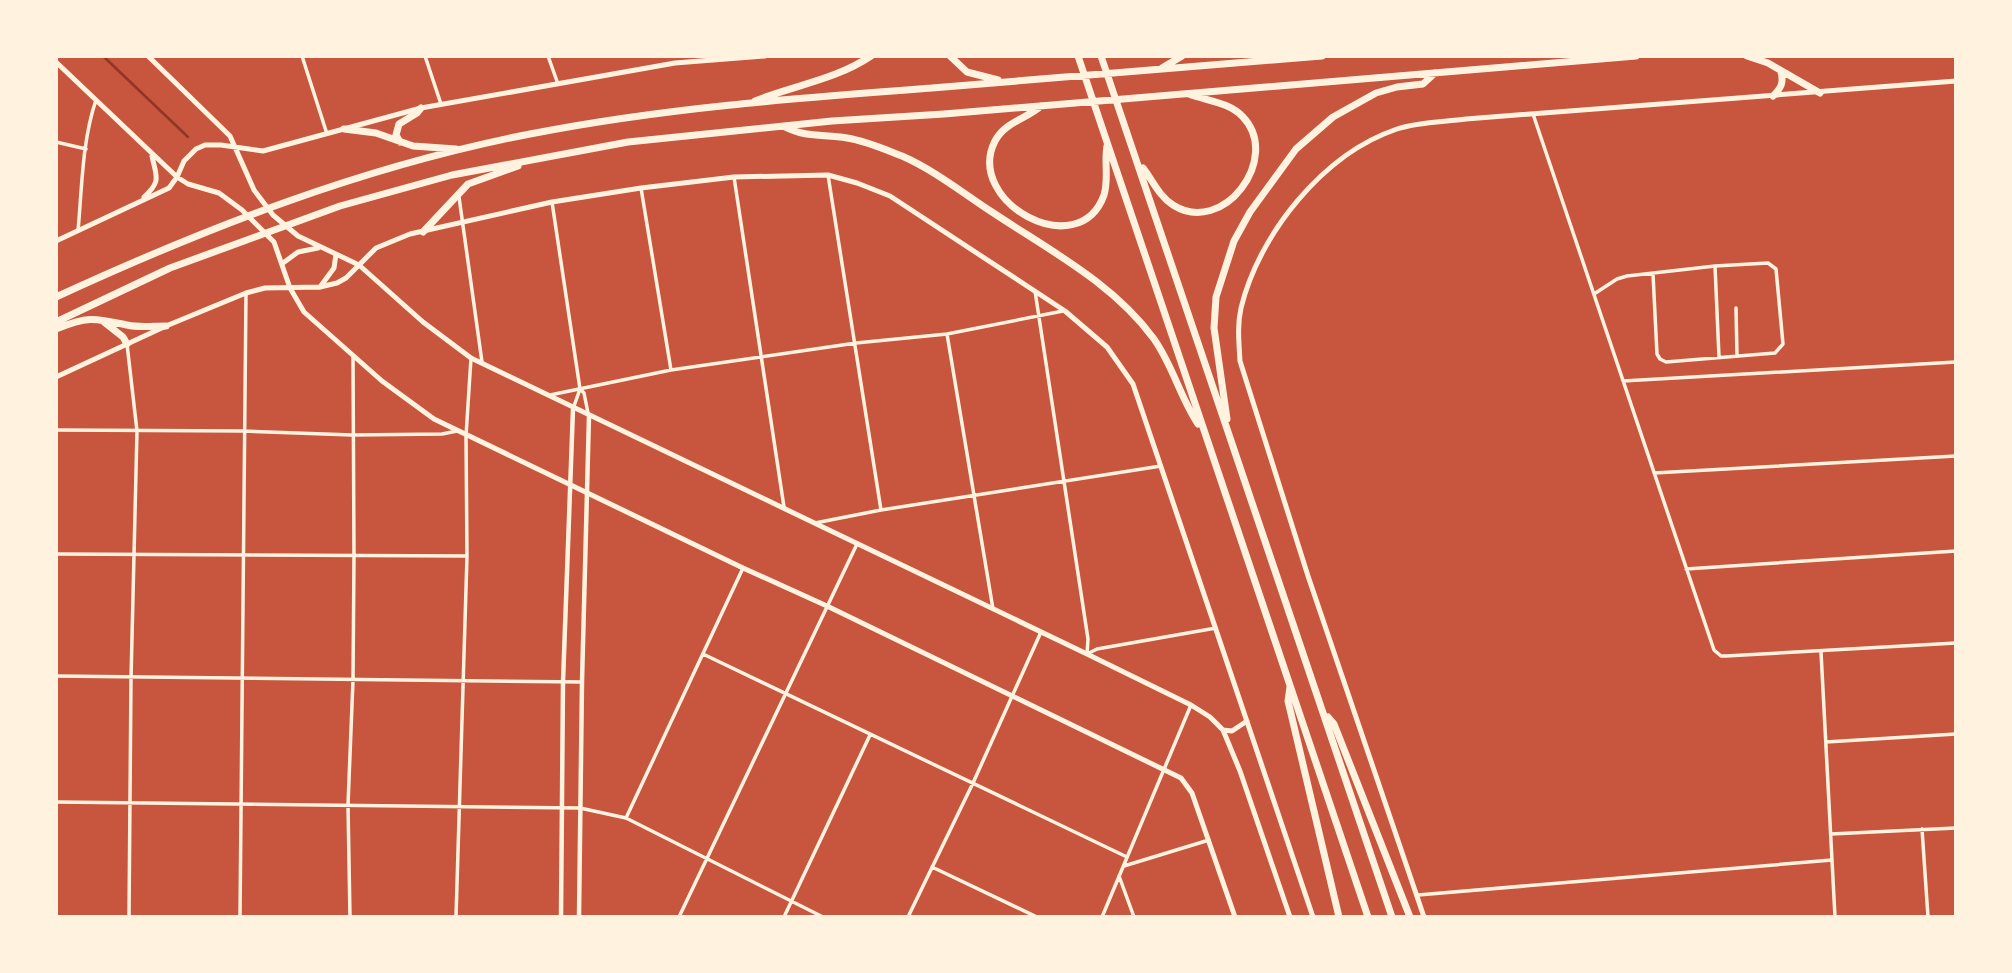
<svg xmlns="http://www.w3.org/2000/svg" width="2012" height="973" font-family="'Alegreya Sans',sans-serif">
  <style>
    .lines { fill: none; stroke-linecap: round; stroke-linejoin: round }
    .stream { stroke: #8f3625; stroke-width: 2.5 }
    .minor { stroke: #fff3e0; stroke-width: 3.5 }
    .tertiary { stroke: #fff3e0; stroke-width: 4.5 }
    .secondary { stroke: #fff3e0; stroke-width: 5 }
    .motorway { stroke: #fff3e0; stroke-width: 7 }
  </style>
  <rect width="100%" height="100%" fill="#c8553d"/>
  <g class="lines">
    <path class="stream" d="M 103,56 L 188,137"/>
    <path class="minor" d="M 302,56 L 327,134
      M 425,56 L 441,104
      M 548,56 L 558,84
      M 1533,114 L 1714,650 L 1721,656 L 1726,656 L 1956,643
      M 56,142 L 86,149
      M 828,175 L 881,510
      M 734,177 L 784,507
      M 641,188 L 671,370
      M 459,197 L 482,362
      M 552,202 L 580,389 L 584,393 L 588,413
      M 78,231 C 82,188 82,141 96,100
      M 1715,266 L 1719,357
      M 1035,291 L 1088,639 L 1087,654 L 1097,649 L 1216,628
      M 1594,294 L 1617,279 L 1627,276 L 1715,266 L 1768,263 L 1776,269 L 1783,344 L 1775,353 L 1666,362 L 1660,359 L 1657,354 L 1653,274
      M 1736,308 L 1737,356
      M 947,334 L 993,609
      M 127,344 L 137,431 L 131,679 L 129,917
      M 1623,381 L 1956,362
      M 550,395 L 671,370 L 856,343 L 947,334 L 1063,311
      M 574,406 L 580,389
      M 56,430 L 243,431 L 352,435 L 442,434 L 457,431
      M 1654,473 L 1956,456
      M 815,523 L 881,510 L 1161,466
      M 56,554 L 467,556
      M 1686,569 L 1956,551
      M 1821,652 L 1835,917
      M 703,654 L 1127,857
      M 56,676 L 582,682
      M 1826,742 L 1956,734
      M 56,802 L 580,808 L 626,818 L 823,917
      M 626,818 L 743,568
      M 1922,829 L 1928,917
      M 1831,834 L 1956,828
      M 1124,866 L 1209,840
      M 932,867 L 1037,917
      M 1119,876 L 1134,917
      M 1418,895 L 1832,860
      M 240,917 L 246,293
      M 350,917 L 348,805 L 353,680 L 354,556 L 353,355
      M 456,917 L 467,556 L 466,436 L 471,358
      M 679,917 L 857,544
      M 784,917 L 870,735
      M 908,917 L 973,783 L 1041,632
      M 1102,917 L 1191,705"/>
    <path class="tertiary" d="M 561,917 L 563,682 L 573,409
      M 579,917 L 582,682 L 589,416"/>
    <path class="secondary" d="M 148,56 L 230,136 L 254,190 L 273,215 L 298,236 L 359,265 L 423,322 L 471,358 L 1087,654 L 1191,705 L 1210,717 L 1223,730 L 1240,771 L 1290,917
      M 56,62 L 177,177 L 188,184 L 219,193 L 242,210 L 274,242 L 290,288 L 304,312 L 382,381 L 434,419 L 743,568 L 827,606 L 1181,778 L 1192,793 L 1235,917
      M 144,197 C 162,181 156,176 152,156
      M 56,241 L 169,188 L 177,177 L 184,161 L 196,149 L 205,145 L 221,145 L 263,151 L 421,108 L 675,63 L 765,56
      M 283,263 L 298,252 L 318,248
      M 320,287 L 334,268 L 336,254
      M 56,377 L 166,326 L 246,293 L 265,288 L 320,287 L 337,283 L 346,278 L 376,248 L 410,234 L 552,202 L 641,188 L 734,177 L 828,175 L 857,183 L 890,196 L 1065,311 L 1107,347 L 1133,384 L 1313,917
      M 1223,730 L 1232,731 L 1247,721
      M 1424,917 L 1308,576 L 1240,361 C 1239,343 1237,326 1241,308 C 1259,234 1323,154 1397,129 C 1418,122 1444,122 1466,119 L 1956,81"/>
    <path class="motorway" d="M 950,56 L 967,72 L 998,80
      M 1078,56 L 1368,917
      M 1101,56 L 1392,917
      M 1747,56 L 1768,63 L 1820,93
      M 1162,68 L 1182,56
      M 1773,96 C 1781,88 1784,83 1781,72
      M 755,101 C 795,85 835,80 871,56
      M 1041,106 C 1026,119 1005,122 995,141 C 964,202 1079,265 1104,195 C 1109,179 1104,162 1107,146
      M 785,127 C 806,138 824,134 847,138 C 866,141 884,149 902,156 C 934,170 963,193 992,212 C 1049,250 1113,283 1154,339 C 1173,366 1180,397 1198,424
      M 344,129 L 376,133 L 413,146 L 456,149
      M 400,142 L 396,135 L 399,124 L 417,113 L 421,108
      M 1143,168 C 1153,181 1159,196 1173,205 C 1223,237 1282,158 1243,117 C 1229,102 1207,101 1189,94
      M 423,232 L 468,184 L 518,166
      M 56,297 C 208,227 365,166 530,134 C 662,108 798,98 932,88 C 1062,78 1192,67 1322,56
      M 56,322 L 170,268 L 340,206 L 452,175 L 628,142 L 832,121 L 944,114 L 1636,56
      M 104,322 L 123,337 L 127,344
      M 56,329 C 88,316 94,318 127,325 C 139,328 153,326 166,326
      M 1227,419 L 1214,328 L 1216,297 L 1234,241 L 1250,212 L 1296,149 L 1333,117 L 1376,93 L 1397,87 L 1423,84 L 1435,73
      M 1290,687 L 1288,701 L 1339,917
      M 1328,717 L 1334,724 L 1410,917"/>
  </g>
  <rect width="2012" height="973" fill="none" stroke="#fff3e0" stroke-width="116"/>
</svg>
